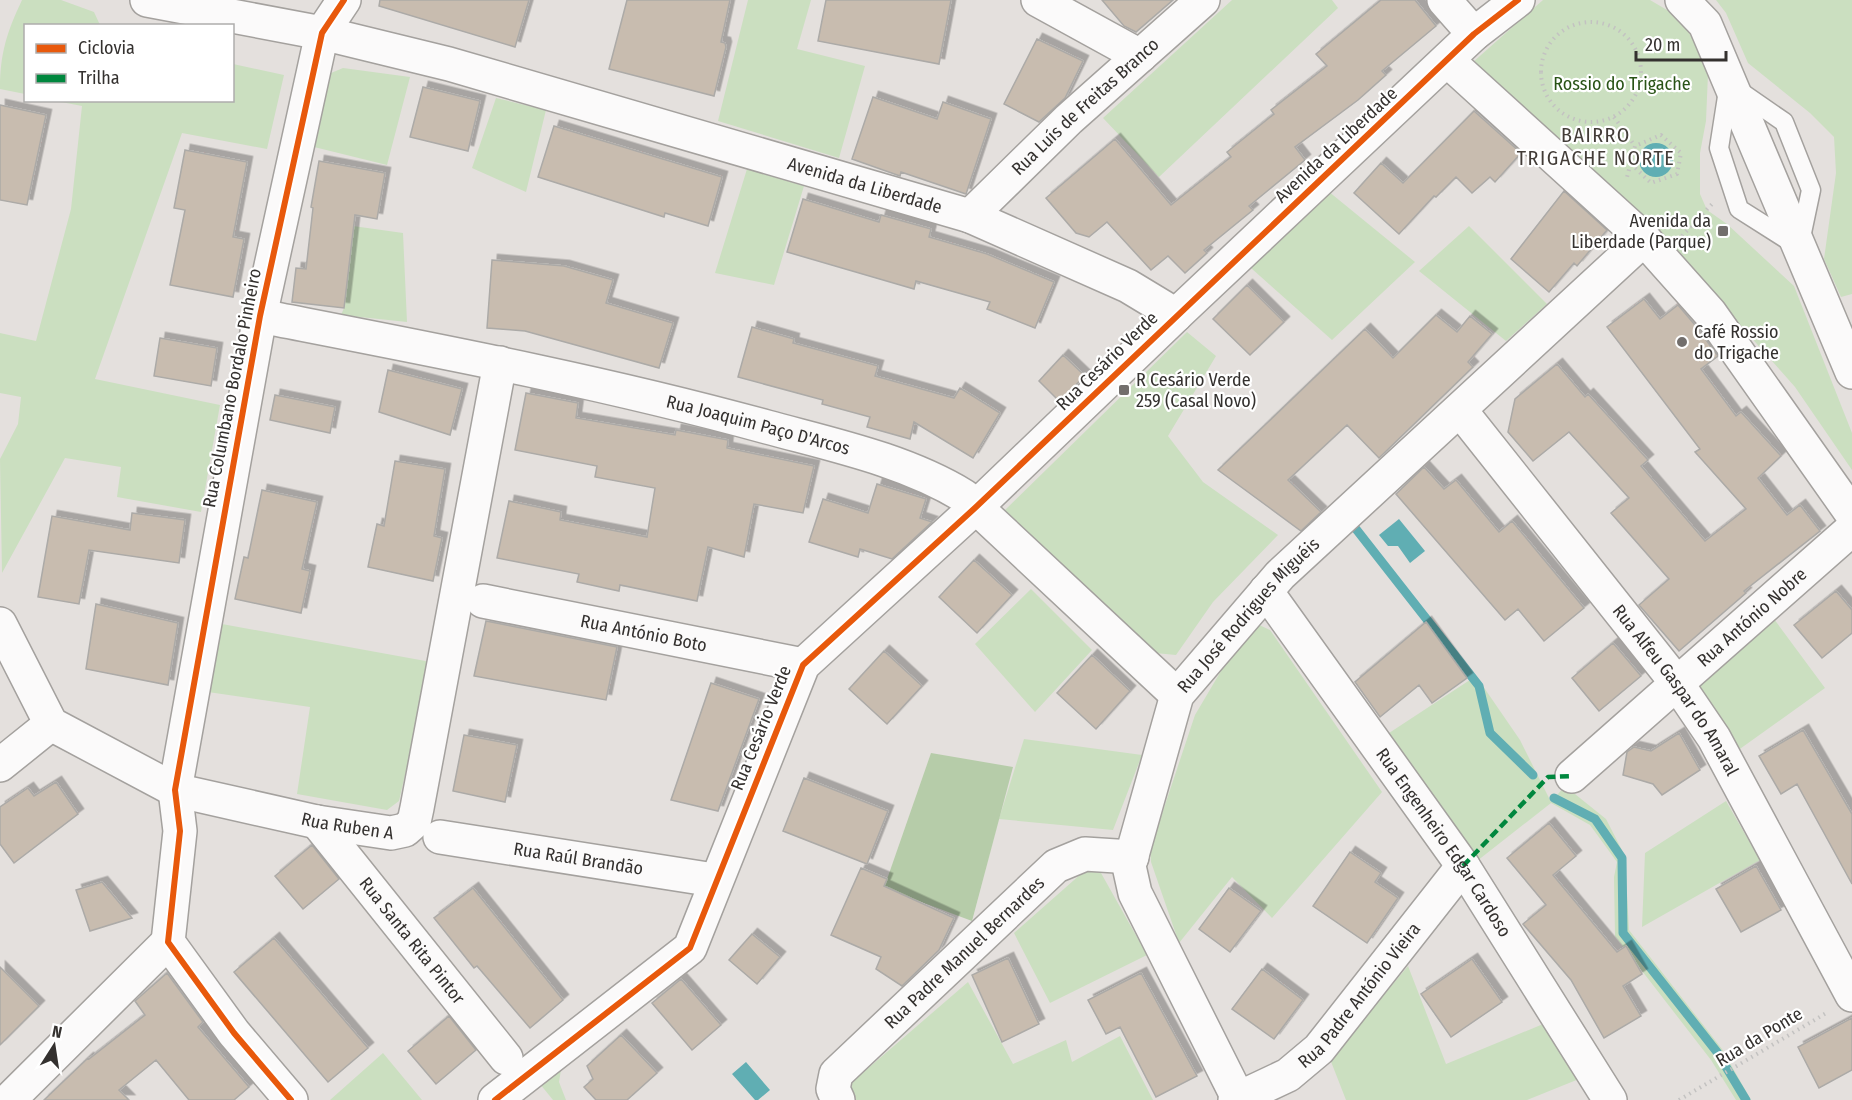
<svg xmlns="http://www.w3.org/2000/svg" width="1852" height="1100" font-family="'Fira Sans Condensed',sans-serif">
  <style>
    .green { fill: #cbdfc0 }
    .forest { fill: #b6cca9 }
    .water { fill: #60aeb3 }
    .lines { fill: none; stroke-linecap: round; stroke-linejoin: round }
    .stream { stroke: #60aeb3; stroke-width: 9 }
    .building { fill: #c8bcaf; stroke: #acaaa7; stroke-width: 1.5; filter: url(#shadow) }
    .lane-casing { stroke: #a4a19e; stroke-width: 21 }
    .street-casing { stroke: #a4a19e; stroke-width: 36 }
    .secondary-casing { stroke: #a4a19e; stroke-width: 36 }
    .path { stroke: #c3c2c1; stroke-width: 4; stroke-dasharray: 1.5 4.5; stroke-linecap: butt }
    .lane { stroke: #fbfafa; stroke-width: 18 }
    .street { stroke: #fbfafa; stroke-width: 33 }
    .secondary { stroke: #fbfafa; stroke-width: 33 }
    .quiet { stroke: #00873e; stroke-width: 4.5; stroke-dasharray: 9 4.5; stroke-linecap: butt }
    .cycleway-casing { stroke: #fff; stroke-width: 10 }
    .cycleway { stroke: #e8590c; stroke-width: 6 }
    .poi-dot { fill: #726e6c; stroke: #fff; stroke-width: 2 }
    .labels { text-anchor: middle; stroke-width: 4.5; stroke-linejoin: round; paint-order: stroke }
    .park-label { font-size: 18px; fill: #295316; stroke: #fff }
    .street-label { font-size: 18px; fill: #34312f; stroke: #fff }
    .poi-label { font-size: 18px; fill: #34312f; stroke: #fff; text-anchor: start }
    .neighbourhood-label { font-size: 20px; letter-spacing: 1.5px; fill: #433d38; stroke: #fff }
  </style>
  <defs>
    <filter id="shadow"><feDropShadow dx="5.5" dy="-5.5" stdDeviation="0" flood-color="#0004"/></filter>
  </defs>
  <rect width="100%" height="100%" fill="#e4e0dd"/>
  <path class="green" d="M 22,0 L 61,0 L 94,12 L 100,25 L 26,26 L 25,94 L 0,89 C 0,53 7,32 22,0 Z
    M 748,0 L 811,0 L 797,49 L 865,66 L 839,158 L 718,121 Z
    M 1232,0 L 1332,0 L 1338,8 L 1159,177 L 1103,118 Z
    M 1543,0 L 1650,0 L 1679,17 L 1696,44 L 1708,74 L 1706,121 L 1700,153 L 1700,194 L 1707,210 L 1727,224 L 1794,286 L 1852,433 L 1852,470 L 1795,387 L 1686,264 L 1538,121 L 1472,63 Z
    M 1716,0 L 1852,0 L 1852,294 L 1841,297 L 1824,259 L 1836,173 L 1834,137 L 1810,113 L 1748,63 L 1726,13 Z
    M 233,64 L 284,75 L 267,149 L 182,133 L 95,379 L 220,405 L 201,512 L 117,497 L 121,467 L 65,458 L 2,573 L 0,459 L 18,424 L 21,397 L 0,393 L 0,333 L 36,341 L 71,209 L 82,106 L 56,101 L 232,100 Z
    M 343,68 L 410,77 L 387,165 L 310,146 L 323,83 L 331,73 Z
    M 496,98 L 546,110 L 526,192 L 472,168 Z
    M 747,169 L 804,186 L 774,285 L 715,273 Z
    M 1328,191 L 1415,262 L 1332,340 L 1251,268 Z
    M 353,226 L 403,233 L 407,322 L 341,315 L 344,308 Z
    M 1469,226 L 1547,304 L 1506,341 L 1419,271 Z
    M 1187,332 L 1216,356 L 1168,436 L 1203,482 L 1278,535 L 1213,602 L 1176,655 L 1155,653 L 1004,511 Z
    M 1031,589 L 1092,650 L 1035,712 L 975,644 Z
    M 1774,619 L 1825,688 L 1737,751 L 1695,682 Z
    M 222,624 L 431,662 L 399,801 L 387,810 L 297,794 L 310,707 L 208,692 Z
    M 1257,624 L 1270,630 L 1382,792 L 1272,918 L 1232,877 L 1179,943 L 1151,862 L 1150,850 L 1195,715 L 1247,627 Z
    M 1476,676 L 1520,740 L 1551,802 L 1565,786 L 1606,819 L 1625,856 L 1629,930 L 1722,1049 L 1751,1100 L 1736,1100 L 1711,1060 L 1615,936 L 1614,877 L 1617,862 L 1590,825 L 1551,803 L 1477,861 L 1386,735 Z
    M 1024,739 L 1142,755 L 1113,830 L 999,819 Z
    M 1726,801 L 1760,860 L 1642,927 L 1645,853 Z
    M 1091,871 L 1101,873 L 1147,955 L 1050,1003 L 1014,933 L 1082,873 Z
    M 1408,966 L 1446,1064 L 1548,1022 L 1579,1079 L 1527,1100 L 1346,1100 L 1330,1059 Z
    M 968,982 L 1013,1064 L 1066,1040 L 1072,1062 L 1120,1036 L 1153,1100 L 856,1100 L 851,1090 L 851,1083 Z
    M 383,1053 L 422,1100 L 330,1100 Z
    M 561,1070 L 559,1082 L 566,1100 L 553,1100 L 540,1084 Z"/>
  <path class="forest" d="M 931,753 L 1013,767 L 972,921 L 884,888 Z"/>
  <path class="water" d="M1639 160a17 17 0 1 1 34 0a17 17 0 1 1-34 0Z
    M 1399,519 L 1425,551 L 1410,563 L 1398,546 L 1388,546 L 1379,535 Z
    M 746,1062 L 770,1090 L 758,1100 L 755,1100 L 732,1074 Z"/>
  <g class="lines">
    <path class="stream" d="M 1356,529 L 1479,686 L 1490,733 L 1533,775
      M 1554,798 L 1595,819 L 1622,858 L 1623,933 L 1717,1052 L 1746,1100"/>
  </g>
  <path class="building" d="M 380,0 L 529,0 L 515,47 L 379,6 Z
    M 627,0 L 730,0 L 721,42 L 725,43 L 726,47 L 714,96 L 609,69 Z
    M 826,0 L 951,0 L 939,64 L 818,41 Z
    M 1102,0 L 1173,0 L 1136,32 L 1124,26 Z
    M 1381,0 L 1415,0 L 1436,26 L 1382,71 L 1386,75 L 1358,100 L 1295,147 L 1305,160 L 1249,206 L 1253,210 L 1204,250 L 1207,253 L 1185,273 L 1168,256 L 1151,270 L 1107,222 L 1089,237 L 1076,233 L 1046,198 L 1115,139 L 1171,205 L 1231,157 L 1227,152 L 1274,114 L 1271,110 L 1327,66 L 1316,54 Z
    M 1037,39 L 1083,61 L 1065,98 L 1039,122 L 1004,104 Z
    M 423,87 L 480,101 L 468,151 L 410,137 Z
    M 873,97 L 937,119 L 943,102 L 991,119 L 966,194 L 901,172 L 900,176 L 852,159 Z
    M 0,105 L 46,115 L 27,205 L 0,200 Z
    M 1474,111 L 1521,153 L 1495,182 L 1490,177 L 1472,193 L 1456,177 L 1436,197 L 1434,196 L 1399,234 L 1354,193 L 1381,163 L 1403,183 Z
    M 554,126 L 722,177 L 708,226 L 665,213 L 664,217 L 538,177 Z
    M 185,150 L 247,162 L 233,237 L 244,239 L 233,297 L 170,285 L 185,210 L 174,208 Z
    M 319,161 L 385,173 L 377,219 L 355,215 L 344,308 L 292,302 L 296,268 L 306,269 L 313,208 L 311,207 Z
    M 1564,191 L 1607,230 L 1577,266 L 1574,263 L 1549,292 L 1511,259 Z
    M 803,199 L 879,222 L 881,215 L 931,229 L 929,237 L 987,254 L 1054,282 L 1035,328 L 987,309 L 990,302 L 916,281 L 914,289 L 787,252 Z
    M 492,260 L 564,266 L 613,280 L 606,303 L 673,323 L 659,368 L 525,331 L 487,328 Z
    M 1247,285 L 1284,322 L 1250,355 L 1213,319 Z
    M 1644,299 L 1660,319 L 1678,305 L 1695,325 L 1718,356 L 1701,369 L 1736,416 L 1741,412 L 1781,456 L 1758,478 L 1787,515 L 1800,505 L 1820,531 L 1744,591 L 1746,593 L 1679,651 L 1639,605 L 1669,579 L 1611,513 L 1629,498 L 1569,432 L 1533,461 L 1508,432 L 1515,399 L 1557,364 L 1585,397 L 1588,394 L 1648,460 L 1641,466 L 1705,541 L 1746,509 L 1695,452 L 1700,449 L 1607,327 Z
    M 1436,315 L 1457,332 L 1470,316 L 1492,334 L 1468,362 L 1473,367 L 1379,458 L 1347,425 L 1288,480 L 1321,512 L 1301,531 L 1218,470 L 1365,329 L 1393,358 Z
    M 752,327 L 794,339 L 793,343 L 878,366 L 875,376 L 954,398 L 960,388 L 1000,413 L 973,458 L 914,422 L 910,439 L 867,427 L 870,417 L 822,404 L 823,400 L 738,377 Z
    M 160,338 L 217,348 L 211,386 L 154,376 Z
    M 1063,355 L 1085,376 L 1059,401 L 1039,381 Z
    M 388,370 L 462,389 L 450,435 L 379,412 Z
    M 526,393 L 578,403 L 576,418 L 675,435 L 676,430 L 728,440 L 727,448 L 814,466 L 803,513 L 754,504 L 744,557 L 708,547 L 697,601 L 620,585 L 619,591 L 577,582 L 579,574 L 497,558 L 509,501 L 561,512 L 560,520 L 647,537 L 655,488 L 595,477 L 597,466 L 515,450 Z
    M 275,395 L 335,407 L 330,433 L 270,420 Z
    M 395,461 L 445,469 L 434,536 L 442,538 L 433,581 L 368,567 L 377,524 L 384,526 Z
    M 1424,467 L 1444,489 L 1456,480 L 1499,532 L 1512,521 L 1584,608 L 1544,641 L 1518,609 L 1505,620 L 1396,494 Z
    M 877,484 L 926,499 L 920,518 L 932,522 L 892,559 L 860,549 L 858,557 L 809,542 L 823,499 L 868,513 Z
    M 262,490 L 317,502 L 302,569 L 310,571 L 301,613 L 235,599 L 244,557 L 248,558 Z
    M 132,513 L 185,520 L 179,563 L 89,550 L 79,604 L 38,597 L 52,516 L 130,530 Z
    M 974,560 L 1012,595 L 977,633 L 939,597 Z
    M 1836,591 L 1852,610 L 1852,633 L 1822,658 L 1794,625 Z
    M 96,604 L 178,623 L 168,685 L 86,669 Z
    M 486,621 L 617,647 L 606,700 L 474,676 Z
    M 1426,622 L 1467,678 L 1432,703 L 1419,685 L 1380,717 L 1355,682 Z
    M 1613,643 L 1641,676 L 1599,711 L 1572,678 Z
    M 884,651 L 922,686 L 887,724 L 849,689 Z
    M 1092,655 L 1130,691 L 1096,729 L 1057,693 Z
    M 711,683 L 759,699 L 718,811 L 671,800 Z
    M 1803,730 L 1852,814 L 1852,884 L 1797,784 L 1781,794 L 1759,756 Z
    M 1679,733 L 1700,770 L 1662,795 L 1653,784 L 1623,775 L 1627,752 L 1634,747 L 1651,751 Z
    M 464,735 L 517,745 L 505,802 L 453,791 Z
    M 804,778 L 888,811 L 867,864 L 783,831 Z
    M 56,782 L 78,814 L 14,863 L 0,844 L 0,807 L 28,788 L 34,796 Z
    M 1549,823 L 1576,856 L 1553,875 L 1617,952 L 1626,946 L 1642,974 L 1623,986 L 1641,1016 L 1604,1038 L 1571,980 L 1523,924 L 1546,905 L 1507,858 Z
    M 312,845 L 339,879 L 303,909 L 275,876 Z
    M 1350,852 L 1381,873 L 1375,882 L 1398,898 L 1367,943 L 1313,906 Z
    M 1756,866 L 1781,910 L 1741,932 L 1716,889 Z
    M 861,868 L 887,879 L 884,886 L 954,918 L 939,950 L 902,986 L 876,969 L 881,957 L 831,935 Z
    M 102,882 L 132,918 L 90,931 L 76,890 Z
    M 473,888 L 563,1000 L 530,1028 L 477,966 L 474,968 L 434,918 Z
    M 1229,888 L 1261,911 L 1230,952 L 1199,929 Z
    M 752,934 L 780,957 L 757,984 L 729,960 Z
    M 274,938 L 368,1048 L 328,1082 L 234,972 Z
    M 1008,958 L 1039,1024 L 1002,1042 L 972,975 Z
    M 1472,959 L 1502,1002 L 1451,1037 L 1421,994 Z
    M 0,967 L 39,1006 L 0,1045 Z
    M 1262,969 L 1303,1000 L 1274,1039 L 1232,1009 Z
    M 167,973 L 203,1022 L 198,1027 L 249,1087 L 234,1100 L 189,1100 L 156,1060 L 119,1090 L 129,1100 L 44,1100 L 88,1058 L 89,1059 L 145,1015 L 135,1001 Z
    M 1141,973 L 1197,1076 L 1156,1097 L 1120,1027 L 1106,1034 L 1088,1000 Z
    M 681,979 L 721,1025 L 692,1050 L 652,1003 Z
    M 449,1016 L 476,1050 L 436,1084 L 408,1051 Z
    M 1852,1018 L 1852,1070 L 1819,1088 L 1798,1047 Z
    M 621,1035 L 657,1073 L 627,1100 L 596,1100 L 584,1087 L 593,1079 L 587,1066 Z"/>
  <g class="lines">
    <defs>
      <path id="lane" d="M 1729,84 L 1784,122 L 1811,190 L 1799,247 L 1739,209 L 1719,148 Z"/>
      <g id="street">
        <path d="M 1038,0 L 1140,56"/>
        <path d="M 1444,0 L 1474,34"/>
        <path d="M 1448,61 L 1644,239 L 1710,313 L 1852,514"/>
        <path id="s1" d="M 970,216 L 1069,119 L 1203,0"/>
        <path id="s2" d="M 260,316 C 429,349 600,381 767,427 C 833,445 905,460 964,496 L 1177,695"/>
        <path id="s3" d="M 1460,410 L 1676,682 L 1714,738 L 1852,995"/>
        <path id="s4" d="M 1266,591 L 1463,866 L 1610,1100"/>
        <path id="s5" d="M 483,601 L 803,665"/>
        <path id="s6" d="M 0,624 L 51,724 L 175,790 L 317,822 L 391,833 L 405,830 L 414,822 L 417,808 L 500,363"/>
        <path d="M 0,765 L 51,724"/>
        <path id="s7" d="M 1572,776 L 1852,529"/>
        <path id="s8" d="M 317,822 L 506,1058"/>
        <path id="s9" d="M 440,837 L 714,880"/>
        <path d="M 9,1100 L 168,942"/>
        <path d="M 291,1100 L 234,1033 L 168,942 L 180,831 L 175,790 L 260,316 L 322,33 L 344,0"/>
        <path d="M 495,1100 L 690,948 L 803,665 L 976,507 L 1176,315"/>
        <path id="s10" d="M 838,1100 L 833,1089 L 836,1074 L 1056,866 L 1085,854 L 1132,857"/>
        <path id="s11" d="M 1235,1100 L 1288,1075 L 1319,1049 L 1463,866"/>
        <path id="s12" d="M 1239,1100 L 1135,893 L 1129,866 L 1177,695 L 1280,575 L 1644,239"/>
      </g>
      <g id="secondary">
        <path id="s13" d="M 147,0 L 322,33 L 449,64 L 970,216 L 1128,286 L 1176,315 L 1474,34 L 1518,0"/>
        <path d="M 1682,0 L 1705,24 L 1852,372"/>
      </g>
    </defs>
    <use href="#lane" class="lane-casing"/>
    <use href="#street" class="street-casing"/>
    <use href="#secondary" class="secondary-casing"/>
    <path class="path" d="M1541 72a50 50 0 1 1 100 0a50 50 0 1 1-100 0Z
      M 1614,117 L 1635,146 L 1626,181
      M 1631,164 L 1651,183 L 1677,174 L 1681,153 L 1661,135 L 1635,146
      M 1682,236 L 1712,204
      M 1679,1100 L 1828,1012"/>
    <use href="#lane" class="lane"/>
    <use href="#street" class="street"/>
    <use href="#secondary" class="secondary"/>
    <path class="quiet" d="M 1463,866 L 1548,777 L 1572,776"/>
    <defs>
      <path id="cycleway" d="M 291,1100 L 234,1033 L 168,942 L 180,831 L 175,790 L 260,316 L 322,33 L 344,0
        M 495,1100 L 690,948 L 803,665 L 976,507 L 1474,34 L 1518,0"/>
    </defs>
    <use href="#cycleway" class="cycleway-casing"/>
    <use href="#cycleway" class="cycleway"/>
  </g>
  <g class="poi-dot">
    <rect x="1717" y="225" width="12" height="12" rx="3"/>
    <circle cx="1682" cy="342" r="6"/>
    <rect x="1118" y="384" width="12" height="12" rx="3"/>
  </g>
  <g class="labels">
    <g class="park-label">
      <text x="1622" y="90">Rossio do Trigache</text>
    </g>
    <g class="street-label">
      <text dy="6" stroke="none"><textPath href="#s1" startOffset="159">Rua Luís de Freitas Branco</textPath></text>
      <text transform="translate(1336 145) rotate(-43)" y="6">Avenida da Liberdade</text>
      <text dy="6" stroke="none"><textPath href="#s13" startOffset="742">Avenida da Liberdade</textPath></text>
      <text transform="translate(1107 361) rotate(-44)" y="6">Rua Cesário Verde</text>
      <text transform="translate(232 388) rotate(-79)" y="6">Rua Columbano Bordalo Pinheiro</text>
      <text dy="6" stroke="none"><textPath href="#s2" startOffset="510">Rua Joaquim Paço D'Arcos</textPath></text>
      <text dy="6" stroke="none"><textPath href="#s12" startOffset="544">Rua José Rodrigues Miguéis</textPath></text>
      <text dy="6" stroke="none"><textPath href="#s7" startOffset="240">Rua António Nobre</textPath></text>
      <text dy="6" stroke="none"><textPath href="#s5" startOffset="164">Rua António Boto</textPath></text>
      <text dy="6" stroke="none"><textPath href="#s3" startOffset="354">Rua Alfeu Gaspar do Amaral</textPath></text>
      <text transform="translate(761 728) rotate(-68)" y="6">Rua Cesário Verde</text>
      <text dy="6" stroke="none"><textPath href="#s6" startOffset="429">Rua Ruben A</textPath></text>
      <text dy="6" stroke="none"><textPath href="#s4" startOffset="308">Rua Engenheiro Edgar Cardoso</textPath></text>
      <text dy="6" stroke="none"><textPath href="#s9" startOffset="140">Rua Raúl Brandão</textPath></text>
      <text dy="6" stroke="none"><textPath href="#s8" startOffset="152">Rua Santa Rita Pintor</textPath></text>
      <text dy="6" stroke="none"><textPath href="#s10" startOffset="204">Rua Padre Manuel Bernardes</textPath></text>
      <text dy="6" stroke="none"><textPath href="#s11" startOffset="166">Rua Padre António Vieira</textPath></text>
      <text transform="translate(1759 1037) rotate(-31)" y="6">Rua da Ponte</text>
    </g>
    <g class="poi-label">
      <text x="1711" y="227" text-anchor="end">Avenida da<tspan x="1711" dy="21">Liberdade (Parque)</tspan></text>
      <text x="1694" y="338">Café Rossio<tspan x="1694" dy="21">do Trigache</tspan></text>
      <text x="1136" y="386">R Cesário Verde<tspan x="1136" dy="21">259 (Casal Novo)</tspan></text>
    </g>
    <g class="neighbourhood-label">
      <text x="1596" y="142">BAIRRO<tspan x="1596" dy="23">TRIGACHE NORTE</tspan></text>
    </g>
  </g>
  <rect x="24" y="24" width="210" height="78" fill="#ffffff" stroke="#aeadac" stroke-width="1.5"/>
  <rect x="36" y="44" width="30" height="9" fill="#e8590c" stroke="#aeadac" stroke-width="1.5"/>
  <text x="78" y="54" font-size="18" fill="#34312f">Ciclovia</text>
  <rect x="36" y="74" width="30" height="9" fill="#00873e" stroke="#aeadac" stroke-width="1.5"/>
  <text x="78" y="84" font-size="18" fill="#34312f">Trilha</text>
  <g transform="translate(54 1046) rotate(12)" stroke="#ffffff" stroke-width="4.5" paint-order="stroke">
  <path d="M0-4.5L10 22L0 15L-10 22Z" fill="#34312f"/>
  <text y="-9" font-size="16" font-weight="bold" text-anchor="middle" fill="#34312f">N</text>
  </g>
  <path d="M1636 51v9h90v-9" fill="none" stroke="#34312f" stroke-width="3"/>
  <text x="1645" y="51" font-size="18" fill="#34312f" stroke="#ffffff" stroke-width="4.5" paint-order="stroke">20 m</text>
</svg>
